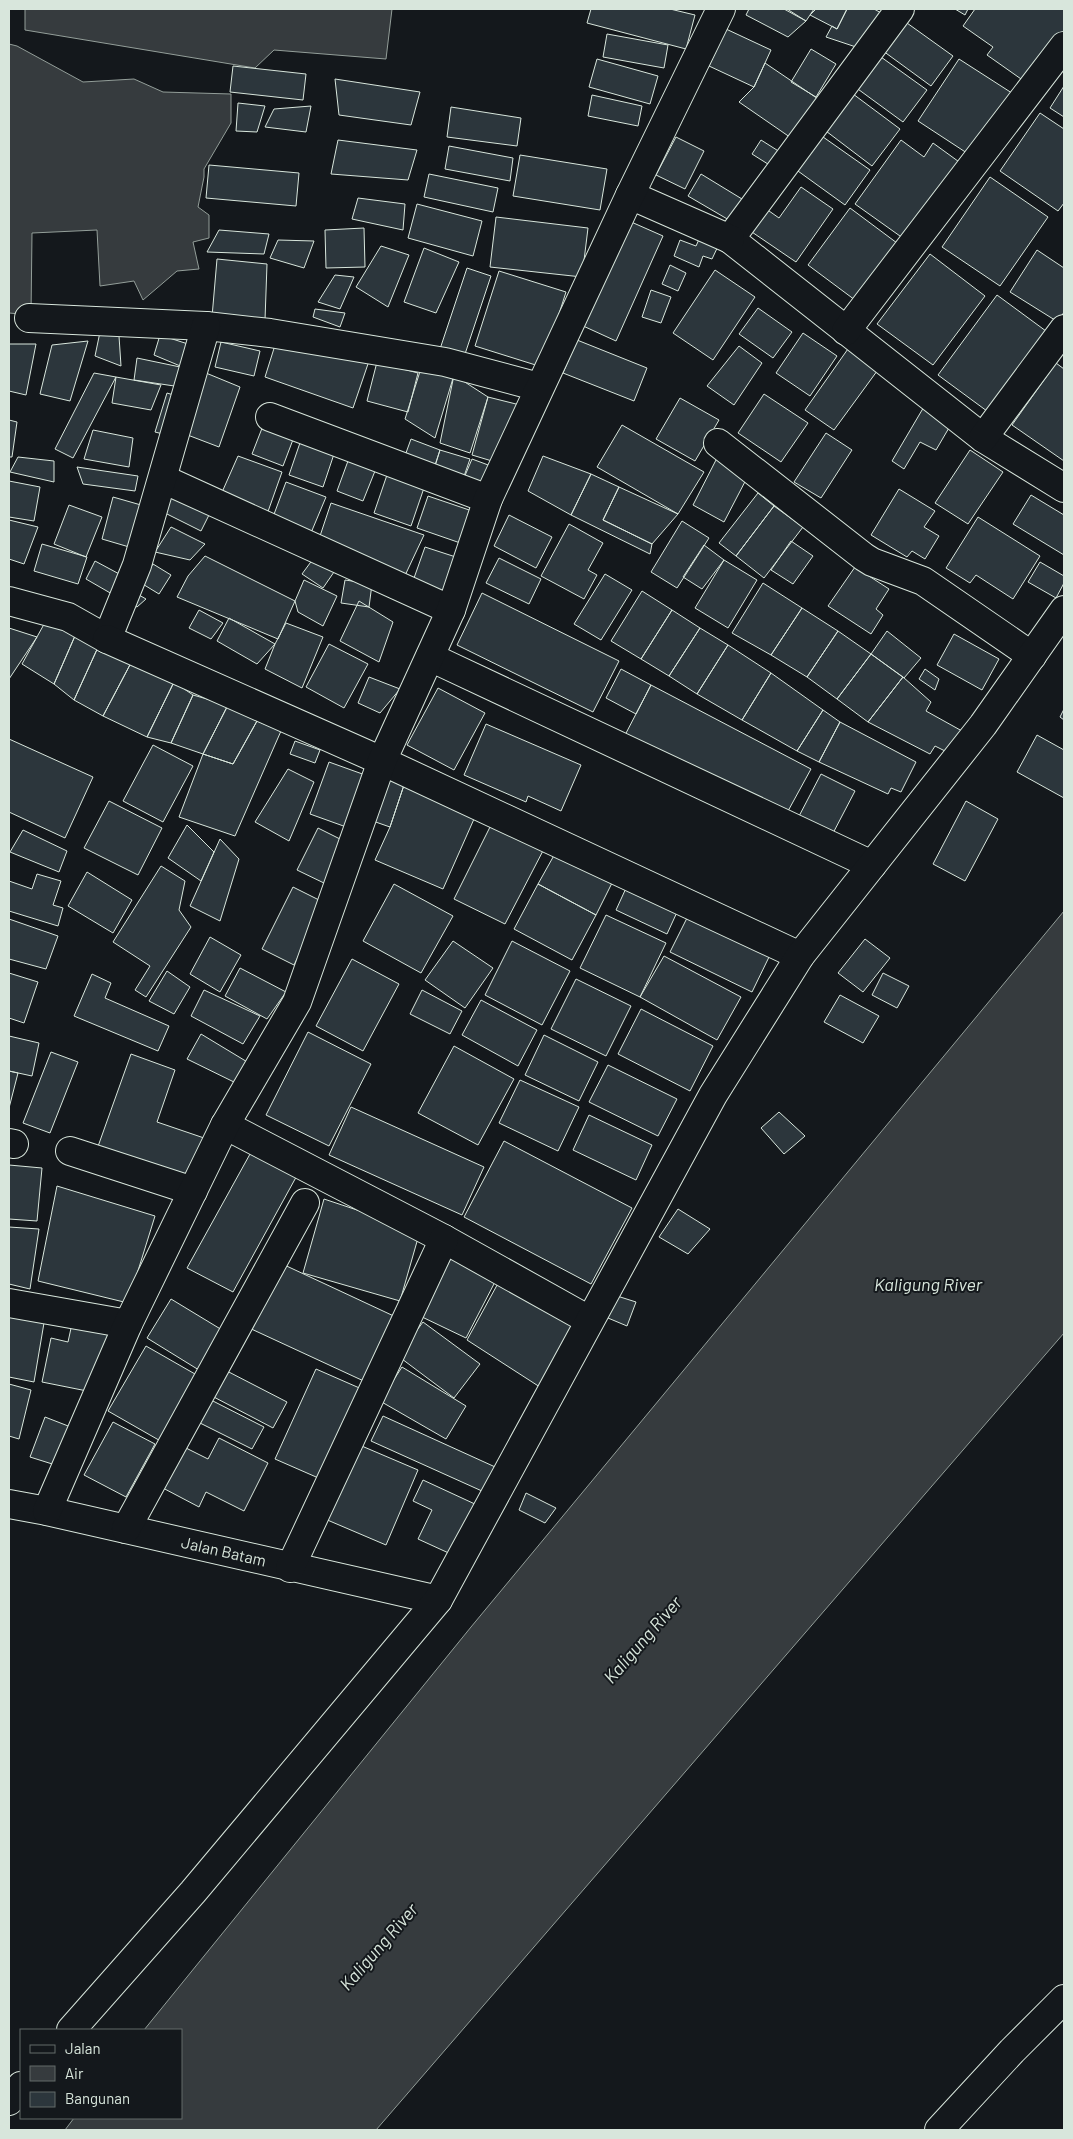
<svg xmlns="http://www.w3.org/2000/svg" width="1073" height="2139" font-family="Barlow,sans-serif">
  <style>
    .water { fill: #363b3e; stroke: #939e99 }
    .building { fill: #2c363c; stroke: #d8e6dc }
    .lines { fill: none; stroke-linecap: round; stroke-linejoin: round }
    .minor-casing { stroke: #d8e6dc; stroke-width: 30 }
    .minor { stroke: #14181c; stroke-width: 28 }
    .labels { text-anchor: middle; stroke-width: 4; stroke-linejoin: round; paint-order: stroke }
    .street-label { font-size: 16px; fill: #d8e6dc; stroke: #14181c }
    .water-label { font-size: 18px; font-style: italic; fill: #d8e6dc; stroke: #14181c }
  </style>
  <rect width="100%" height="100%" fill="#14181c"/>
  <path class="water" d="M 25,9 L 392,9 L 386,59 L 274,50 L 255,68 L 25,30 Z
    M 9,44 L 17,46 L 83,82 L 134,79 L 163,92 L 231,94 L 231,123 L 204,169 L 204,177 L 198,207 L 209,215 L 209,238 L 193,242 L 199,269 L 177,271 L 143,300 L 134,281 L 100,286 L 97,230 L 32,233 L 31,315 L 9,313 Z
    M 1064,911 L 1064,1333 L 376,2130 L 65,2130 L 74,2118 L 181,2118 L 181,2030 L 144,2030 L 471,1627 Z"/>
  <path class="building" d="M 591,9 L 670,9 L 695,15 L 686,49 L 587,23 Z
    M 749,9 L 784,9 L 806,21 L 788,37 L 746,15 Z
    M 787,9 L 814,9 L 806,21 Z
    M 816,9 L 847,9 L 837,29 L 810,15 Z
    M 847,9 L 874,9 L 885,15 L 862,49 L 826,37 L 832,26 L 837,29 Z
    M 955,9 L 968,9 L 965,15 Z
    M 975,9 L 1064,9 L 1064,38 L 1031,86 L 987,55 L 993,47 L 963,26 Z
    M 900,18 L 953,56 L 931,86 L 879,48 Z
    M 726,29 L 771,50 L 754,87 L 709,66 Z
    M 607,34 L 668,45 L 664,68 L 603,57 Z
    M 811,49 L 836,64 L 816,97 L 791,82 Z
    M 874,52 L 927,90 L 903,122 L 851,84 Z
    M 597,59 L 658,76 L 650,104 L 589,87 Z
    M 959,59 L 1015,95 L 973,157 L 918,121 Z
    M 765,63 L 824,103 L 797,142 L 739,102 L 754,87 Z
    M 233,66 L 306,74 L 303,100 L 230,92 Z
    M 335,79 L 420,92 L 411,125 L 339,115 Z
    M 1064,86 L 1064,117 L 1050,108 Z
    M 845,88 L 900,129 L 872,166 L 818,125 Z
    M 592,95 L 642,106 L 638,126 L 588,116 Z
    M 238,103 L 265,106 L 257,132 L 236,131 Z
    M 311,106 L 306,132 L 265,127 L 274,109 Z
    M 451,107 L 521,118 L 517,146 L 447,137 Z
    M 1040,113 L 1064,129 L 1064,203 L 1058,211 L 1000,171 Z
    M 816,132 L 870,170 L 845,205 L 791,166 Z
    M 676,137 L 704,151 L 685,189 L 656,175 Z
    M 338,140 L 417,150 L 408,180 L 331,174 Z
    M 761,140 L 780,152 L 771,166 L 752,154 Z
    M 901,140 L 924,157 L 933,143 L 962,164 L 907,241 L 855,204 Z
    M 449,146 L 513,158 L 510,181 L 445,169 Z
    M 520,155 L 607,169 L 600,210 L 513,196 Z
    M 209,165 L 299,173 L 296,206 L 206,198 Z
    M 429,174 L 498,188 L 493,212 L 424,197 Z
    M 701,174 L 742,199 L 729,220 L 688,196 Z
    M 990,177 L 1048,217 L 1000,286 L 942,247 Z
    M 801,187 L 833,209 L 796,262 L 746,228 L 762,206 L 779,218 Z
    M 358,198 L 405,204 L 403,230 L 352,219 Z
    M 417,204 L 482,221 L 473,256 L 408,238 Z
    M 850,208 L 901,246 L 859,303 L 808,265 Z
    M 496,217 L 588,228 L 582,277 L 490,267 Z
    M 629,221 L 663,236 L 616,341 L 581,325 Z
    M 364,228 L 365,267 L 326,268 L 325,230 Z
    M 219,230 L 269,234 L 264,254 L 207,252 Z
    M 701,235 L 720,242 L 712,259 L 703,256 L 699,267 L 674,256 L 680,240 L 696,246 Z
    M 278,240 L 314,241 L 304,268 L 270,258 Z
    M 381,246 L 409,255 L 388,307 L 356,287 Z
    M 424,248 L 459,262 L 436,313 L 404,302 Z
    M 1037,250 L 1064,268 L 1064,312 L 1058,322 L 1010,292 Z
    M 930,254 L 985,296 L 933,365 L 877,324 Z
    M 217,259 L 267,264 L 265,320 L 212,317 Z
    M 670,265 L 686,273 L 678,291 L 662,284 Z
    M 467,268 L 491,276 L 464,357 L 440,349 Z
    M 715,270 L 755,297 L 713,360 L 673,333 Z
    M 499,271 L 566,292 L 542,367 L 475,346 Z
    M 335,275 L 354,277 L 340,309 L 318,302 Z
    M 651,290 L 671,297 L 661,323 L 642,317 Z
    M 997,295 L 1050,334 L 991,414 L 938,375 Z
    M 758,308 L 792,332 L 773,358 L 739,334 Z
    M 315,309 L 345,313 L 340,327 L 313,317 Z
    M 100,332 L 119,336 L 121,366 L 95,356 Z
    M 803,333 L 837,356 L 810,396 L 776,373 Z
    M 160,335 L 188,344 L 185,368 L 154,355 Z
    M 577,340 L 647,368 L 634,401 L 563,373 Z
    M 88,341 L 70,401 L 40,394 L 52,345 Z
    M 221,342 L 260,351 L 254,376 L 215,367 Z
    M 276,342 L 370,358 L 353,408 L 265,377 Z
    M 9,344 L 36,344 L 26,395 L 9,391 Z
    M 739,346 L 762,363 L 734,405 L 707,386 Z
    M 850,346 L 880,367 L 834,430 L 805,410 Z
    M 137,358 L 185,368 L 181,387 L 134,380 Z
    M 377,362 L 418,373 L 408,412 L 367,401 Z
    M 1056,363 L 1064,369 L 1064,461 L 1012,425 Z
    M 422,365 L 454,375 L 435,438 L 405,419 Z
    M 94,373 L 116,377 L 73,458 L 55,449 Z
    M 206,373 L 240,387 L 219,447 L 185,434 Z
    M 454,375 L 488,397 L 470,453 L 440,443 Z
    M 116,377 L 161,385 L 151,410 L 112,403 Z
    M 167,393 L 180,397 L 167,435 L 155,432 Z
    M 764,394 L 808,423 L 781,462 L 738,433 Z
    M 488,397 L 520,405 L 502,464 L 472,455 Z
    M 680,398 L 719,420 L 695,461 L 656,439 Z
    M 925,405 L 953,421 L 936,450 L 920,442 L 904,469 L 892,461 Z
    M 266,418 L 297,429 L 283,466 L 252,454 Z
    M 9,420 L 17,422 L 12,457 L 9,457 Z
    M 622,425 L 704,472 L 678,514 L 597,467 Z
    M 93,430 L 133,438 L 129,467 L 84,459 Z
    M 826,433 L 852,450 L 821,498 L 794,482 Z
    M 303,434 L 337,445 L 323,487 L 289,475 Z
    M 411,439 L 440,450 L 432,475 L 402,464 Z
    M 352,450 L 379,461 L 363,501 L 337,491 Z
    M 440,450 L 470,459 L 461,485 L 432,475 Z
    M 970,450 L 1003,472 L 968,524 L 935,503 Z
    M 238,456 L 282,472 L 265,520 L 219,499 Z
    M 543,456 L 591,474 L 571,515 L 528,491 Z
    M 18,457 L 54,461 L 54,482 L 10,472 Z
    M 717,458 L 749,474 L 724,522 L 693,505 Z
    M 472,459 L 499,469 L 489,496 L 461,485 Z
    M 77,467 L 138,476 L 135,491 L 83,484 Z
    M 388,472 L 425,485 L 411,526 L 374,513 Z
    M 591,474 L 619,487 L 603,520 L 652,544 L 650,554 L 571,515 Z
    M 9,481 L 40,487 L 34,521 L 9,517 Z
    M 286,482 L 326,497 L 308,540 L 270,525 Z
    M 619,487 L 678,514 L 652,544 L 603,520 Z
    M 899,489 L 935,511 L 924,527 L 939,536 L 925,559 L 912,551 L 907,557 L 871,535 Z
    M 172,492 L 211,511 L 201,531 L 163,512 Z
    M 758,493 L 774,506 L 736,556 L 719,543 Z
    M 1031,495 L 1064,515 L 1064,555 L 1013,524 Z
    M 428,496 L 481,514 L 469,546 L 417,528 Z
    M 113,497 L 148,507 L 136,549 L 102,539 Z
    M 331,503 L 424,535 L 401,584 L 318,542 Z
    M 69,505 L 102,517 L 86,557 L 54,544 Z
    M 774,506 L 803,527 L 764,578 L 736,556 Z
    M 509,515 L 552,537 L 536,568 L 494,546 Z
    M 978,517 L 1040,556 L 1013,599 L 976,575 L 970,583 L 946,568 Z
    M 9,520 L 38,527 L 24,564 L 9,559 Z
    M 682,521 L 709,538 L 677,588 L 651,572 Z
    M 569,524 L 603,543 L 588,570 L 597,575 L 584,599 L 541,576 Z
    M 171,527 L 205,544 L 190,560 L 155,552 Z
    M 791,541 L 813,556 L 793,584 L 771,570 Z
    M 42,544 L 87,557 L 78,584 L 34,571 Z
    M 704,545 L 724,560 L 702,589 L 683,577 Z
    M 425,547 L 465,560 L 448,596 L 414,578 Z
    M 205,556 L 295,601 L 278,639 L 177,597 L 188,576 Z
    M 499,558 L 541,579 L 529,604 L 486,583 Z
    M 313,559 L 334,572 L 323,588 L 302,574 Z
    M 724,560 L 757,580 L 728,628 L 695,608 Z
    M 95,561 L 123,576 L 112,594 L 86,579 Z
    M 1040,562 L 1064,576 L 1064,583 L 1056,598 L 1028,582 Z
    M 153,564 L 171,575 L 159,594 L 141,583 Z
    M 855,567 L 889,589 L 876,609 L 883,615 L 871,634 L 828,606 Z
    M 605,574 L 632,590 L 601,640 L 574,624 Z
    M 304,580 L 337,596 L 323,626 L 298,612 L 295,601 Z
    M 345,580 L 372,584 L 369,607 L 341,603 Z
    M 763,583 L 802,608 L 771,655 L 732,633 Z
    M 132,591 L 146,599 L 137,607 L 126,601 Z
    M 642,591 L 672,610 L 641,659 L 611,641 Z
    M 482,593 L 619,661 L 593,712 L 457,645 Z
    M 359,601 L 393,622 L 379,662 L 340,641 Z
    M 802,608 L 838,631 L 807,677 L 771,655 Z
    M 199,610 L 223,623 L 211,639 L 189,628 Z
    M 672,610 L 700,628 L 669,676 L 641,659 Z
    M 48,617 L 78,629 L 54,684 L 22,664 Z
    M 229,618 L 275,644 L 257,664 L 217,641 Z
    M 286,623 L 323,637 L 302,688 L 265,669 L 275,644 Z
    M 9,628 L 37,637 L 9,679 Z
    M 700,628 L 728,645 L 697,694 L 669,676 Z
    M 78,629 L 99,645 L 74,700 L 54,684 Z
    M 838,631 L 871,654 L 837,699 L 807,677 Z
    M 887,631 L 921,658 L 904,678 L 871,654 Z
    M 954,634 L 999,659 L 982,690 L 937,665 Z
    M 329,644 L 368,664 L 344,708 L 306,687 Z
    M 99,645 L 132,661 L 103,716 L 74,700 Z
    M 728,645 L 771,673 L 742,720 L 697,694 Z
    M 871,654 L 903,677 L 868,722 L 837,699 Z
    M 132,661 L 174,682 L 147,737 L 103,716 Z
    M 621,669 L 651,685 L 636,714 L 606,698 Z
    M 925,669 L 939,679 L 935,690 L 919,679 Z
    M 771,673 L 823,710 L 797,751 L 742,720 Z
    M 369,677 L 400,689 L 380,713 L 358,703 Z
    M 903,677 L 931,702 L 926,711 L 962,731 L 949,753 L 935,746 L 930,754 L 868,722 Z
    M 174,682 L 193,695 L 171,743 L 147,737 Z
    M 651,685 L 811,769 L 782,822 L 624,737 Z
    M 438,688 L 485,713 L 454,770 L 407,745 Z
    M 193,695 L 228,705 L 203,754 L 171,743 Z
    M 228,705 L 257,721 L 233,764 L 203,754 Z
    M 1064,709 L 1064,720 L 1060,717 Z
    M 823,710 L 840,722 L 819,762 L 797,751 Z
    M 257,721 L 281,731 L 235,836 L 179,817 L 203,754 L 233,764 Z
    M 840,722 L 916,762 L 901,792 L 891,788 L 888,794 L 819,762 Z
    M 486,724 L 581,765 L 561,811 L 528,796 L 526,802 L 464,775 Z
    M 1037,735 L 1064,750 L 1064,798 L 1017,772 Z
    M 9,739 L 93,777 L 65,838 L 9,812 Z
    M 295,741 L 320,750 L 315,763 L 290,754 Z
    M 153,745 L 193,766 L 163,822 L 123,801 Z
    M 329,762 L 368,776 L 349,828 L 310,814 Z
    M 288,769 L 314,782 L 289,841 L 255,822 Z
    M 384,769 L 404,785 L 390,827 L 367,819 Z
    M 821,774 L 855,791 L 831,837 L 797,820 Z
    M 404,785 L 474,819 L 443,889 L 375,860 L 390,827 Z
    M 109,801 L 162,828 L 138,875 L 84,848 Z
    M 966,801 L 998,819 L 965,881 L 933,864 Z
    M 494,819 L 546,845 L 505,924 L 454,899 Z
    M 187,825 L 214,852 L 201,881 L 168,858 Z
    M 318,828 L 348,843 L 326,884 L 297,870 Z
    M 23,830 L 67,851 L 59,872 L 10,852 Z
    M 220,839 L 239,859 L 220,921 L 190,906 Z
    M 557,850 L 614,879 L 596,915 L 538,884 Z
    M 161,866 L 185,881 L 179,910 L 191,927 L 146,997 L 135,990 L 150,966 L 113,942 Z
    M 87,872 L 132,900 L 113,933 L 68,906 Z
    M 37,874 L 61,881 L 53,905 L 63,908 L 58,926 L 9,911 L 9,881 L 32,889 Z
    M 394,884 L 453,916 L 421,973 L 363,941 Z
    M 538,884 L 596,915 L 572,960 L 514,929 Z
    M 627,886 L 678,910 L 667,934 L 616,910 Z
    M 293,887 L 325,903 L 294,965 L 262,949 Z
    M 606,915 L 666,943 L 640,997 L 580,968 Z
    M 688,916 L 770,955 L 752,992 L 670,952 Z
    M 9,919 L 58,936 L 46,969 L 9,959 Z
    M 210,937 L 241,955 L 220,992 L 190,974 Z
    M 865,939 L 890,958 L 863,992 L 838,973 Z
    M 453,941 L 493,968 L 465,1008 L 425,980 Z
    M 512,941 L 570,971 L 542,1025 L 485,995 Z
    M 664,956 L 741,997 L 717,1040 L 640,997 Z
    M 352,959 L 399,984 L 363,1051 L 316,1026 Z
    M 240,968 L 286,992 L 267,1019 L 225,996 Z
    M 167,971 L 190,987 L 174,1014 L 149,1001 Z
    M 9,973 L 38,982 L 24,1023 L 9,1018 Z
    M 883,973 L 909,986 L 897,1008 L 872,995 Z
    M 92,974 L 111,983 L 105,998 L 169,1026 L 158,1051 L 74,1016 Z
    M 576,979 L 631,1006 L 606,1056 L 551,1029 Z
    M 204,990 L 260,1016 L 243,1044 L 191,1016 Z
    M 422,990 L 462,1011 L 450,1034 L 410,1014 Z
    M 840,995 L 879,1016 L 863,1043 L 824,1022 Z
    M 481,1000 L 537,1030 L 518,1066 L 462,1035 Z
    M 641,1009 L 713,1046 L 690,1091 L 618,1054 Z
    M 308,1032 L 371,1064 L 329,1146 L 266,1115 Z
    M 201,1034 L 249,1063 L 238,1084 L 187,1059 Z
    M 544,1035 L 598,1062 L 579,1101 L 525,1075 Z
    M 9,1036 L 39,1043 L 32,1076 L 9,1071 Z
    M 454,1046 L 514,1079 L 478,1145 L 418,1113 Z
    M 51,1052 L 78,1062 L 50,1133 L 23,1123 Z
    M 131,1054 L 175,1070 L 157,1122 L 207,1139 L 191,1186 L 96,1152 Z
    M 608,1065 L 677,1099 L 658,1136 L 589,1102 Z
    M 9,1071 L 18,1073 L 9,1108 Z
    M 520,1080 L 579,1107 L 558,1151 L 499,1123 Z
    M 351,1107 L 484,1167 L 462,1215 L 329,1155 Z
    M 779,1112 L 805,1136 L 784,1154 L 761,1128 Z
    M 589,1115 L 652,1145 L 636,1180 L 573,1150 Z
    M 504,1141 L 632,1208 L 591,1284 L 464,1217 Z
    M 255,1145 L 300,1170 L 233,1292 L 187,1268 Z
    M 9,1165 L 42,1168 L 37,1221 L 9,1219 Z
    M 57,1186 L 155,1216 L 128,1303 L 38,1281 Z
    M 324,1199 L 420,1231 L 400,1301 L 303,1273 Z
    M 678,1209 L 710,1229 L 688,1254 L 659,1237 Z
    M 9,1227 L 39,1229 L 30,1289 L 9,1284 Z
    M 456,1249 L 496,1280 L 466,1338 L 420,1316 Z
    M 278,1262 L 398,1318 L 368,1383 L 247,1327 Z
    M 502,1276 L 581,1319 L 543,1389 L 467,1340 Z
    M 614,1295 L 636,1302 L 627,1326 L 608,1318 Z
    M 171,1299 L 232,1336 L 207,1375 L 147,1338 Z
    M 46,1311 L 34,1382 L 9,1377 L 9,1314 Z
    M 73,1319 L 113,1328 L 97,1393 L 42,1382 L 51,1338 L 68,1342 Z
    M 423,1322 L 480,1364 L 454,1398 L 398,1356 Z
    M 146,1346 L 209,1382 L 171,1447 L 108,1411 Z
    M 402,1367 L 466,1406 L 446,1439 L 380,1401 Z
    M 223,1369 L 287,1402 L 273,1428 L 210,1395 Z
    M 316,1369 L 364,1390 L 323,1480 L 275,1459 Z
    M 9,1384 L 31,1390 L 19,1439 L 9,1436 Z
    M 209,1399 L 264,1427 L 252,1449 L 196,1421 Z
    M 383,1416 L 504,1471 L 493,1496 L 371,1441 Z
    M 45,1417 L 81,1431 L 65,1468 L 30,1457 Z
    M 113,1422 L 155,1444 L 126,1497 L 84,1475 Z
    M 219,1438 L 268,1463 L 244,1511 L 206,1492 L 199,1507 L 161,1487 L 182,1446 L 208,1459 Z
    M 350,1441 L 418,1470 L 386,1545 L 318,1516 Z
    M 423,1480 L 477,1505 L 453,1555 L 418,1539 L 432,1510 L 413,1501 Z
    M 526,1493 L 556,1508 L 545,1523 L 519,1510 Z"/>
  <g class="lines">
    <defs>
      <g id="minor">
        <path d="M 900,9 L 730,239 L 983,438 L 1064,488"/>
        <path d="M 630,195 L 730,239"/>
        <path d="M 29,318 L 206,326 L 270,333 L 445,362 L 539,387"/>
        <path d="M 846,331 L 1064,46"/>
        <path d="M 270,417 L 488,499"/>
        <path d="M 983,438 L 1064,329"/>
        <path d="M 718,443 L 864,557 L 872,562 L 923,581 L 1032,656"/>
        <path d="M 163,479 L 451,610"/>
        <path d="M 9,601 L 68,617 L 107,639 L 137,565 L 206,326"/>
        <path d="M 107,639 L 382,761 L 800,956"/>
        <path d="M 430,657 L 872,865"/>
        <path d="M 225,1125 L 444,1239 L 589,1320"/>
        <path d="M 9,1143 L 14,1144"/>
        <path d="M 70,1151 L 193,1191"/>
        <path d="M 9,1303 L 128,1324"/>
        <path id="s1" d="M 9,1504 L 47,1511 L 438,1600"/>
        <path d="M 47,1511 L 128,1324 L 225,1125 L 297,1002 L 382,761 L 451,610 L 488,499 L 630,195 L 721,9"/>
        <path d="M 126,1529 L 305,1203"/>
        <path d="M 290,1568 L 444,1239"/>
        <path d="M 71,2030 L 193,1892 L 438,1600 L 713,1095 L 800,956 L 983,725 L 1064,610"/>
        <path d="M 9,2101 L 21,2086"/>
        <path d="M 939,2130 L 1012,2051 L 1064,1999"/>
      </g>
    </defs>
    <use href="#minor" class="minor-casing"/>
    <use href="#minor" class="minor"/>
  </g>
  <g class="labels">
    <g class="street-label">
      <text dy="6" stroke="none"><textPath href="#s1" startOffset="220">Jalan Batam</textPath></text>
    </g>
    <g class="water-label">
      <text x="928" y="1291">Kaligung River</text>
      <text transform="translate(643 1640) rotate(-49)" y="6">Kaligung River</text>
      <text transform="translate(379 1947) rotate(-49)" y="6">Kaligung River</text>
    </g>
  </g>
  <rect width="1073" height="2139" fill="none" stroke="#d8e6dc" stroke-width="20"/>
  <rect x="20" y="2029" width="162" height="90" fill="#14181c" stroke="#626a69"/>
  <rect x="30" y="2045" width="25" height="8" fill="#14181c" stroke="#626a69"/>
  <text x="65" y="2054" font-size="15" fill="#d8e6dc">Jalan</text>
  <rect x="30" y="2066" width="25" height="15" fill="#363b3e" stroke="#626a69"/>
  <text x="65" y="2079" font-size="15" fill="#d8e6dc">Air</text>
  <rect x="30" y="2092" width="25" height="15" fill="#2c363c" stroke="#626a69"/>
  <text x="65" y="2104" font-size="15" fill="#d8e6dc">Bangunan</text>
</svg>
